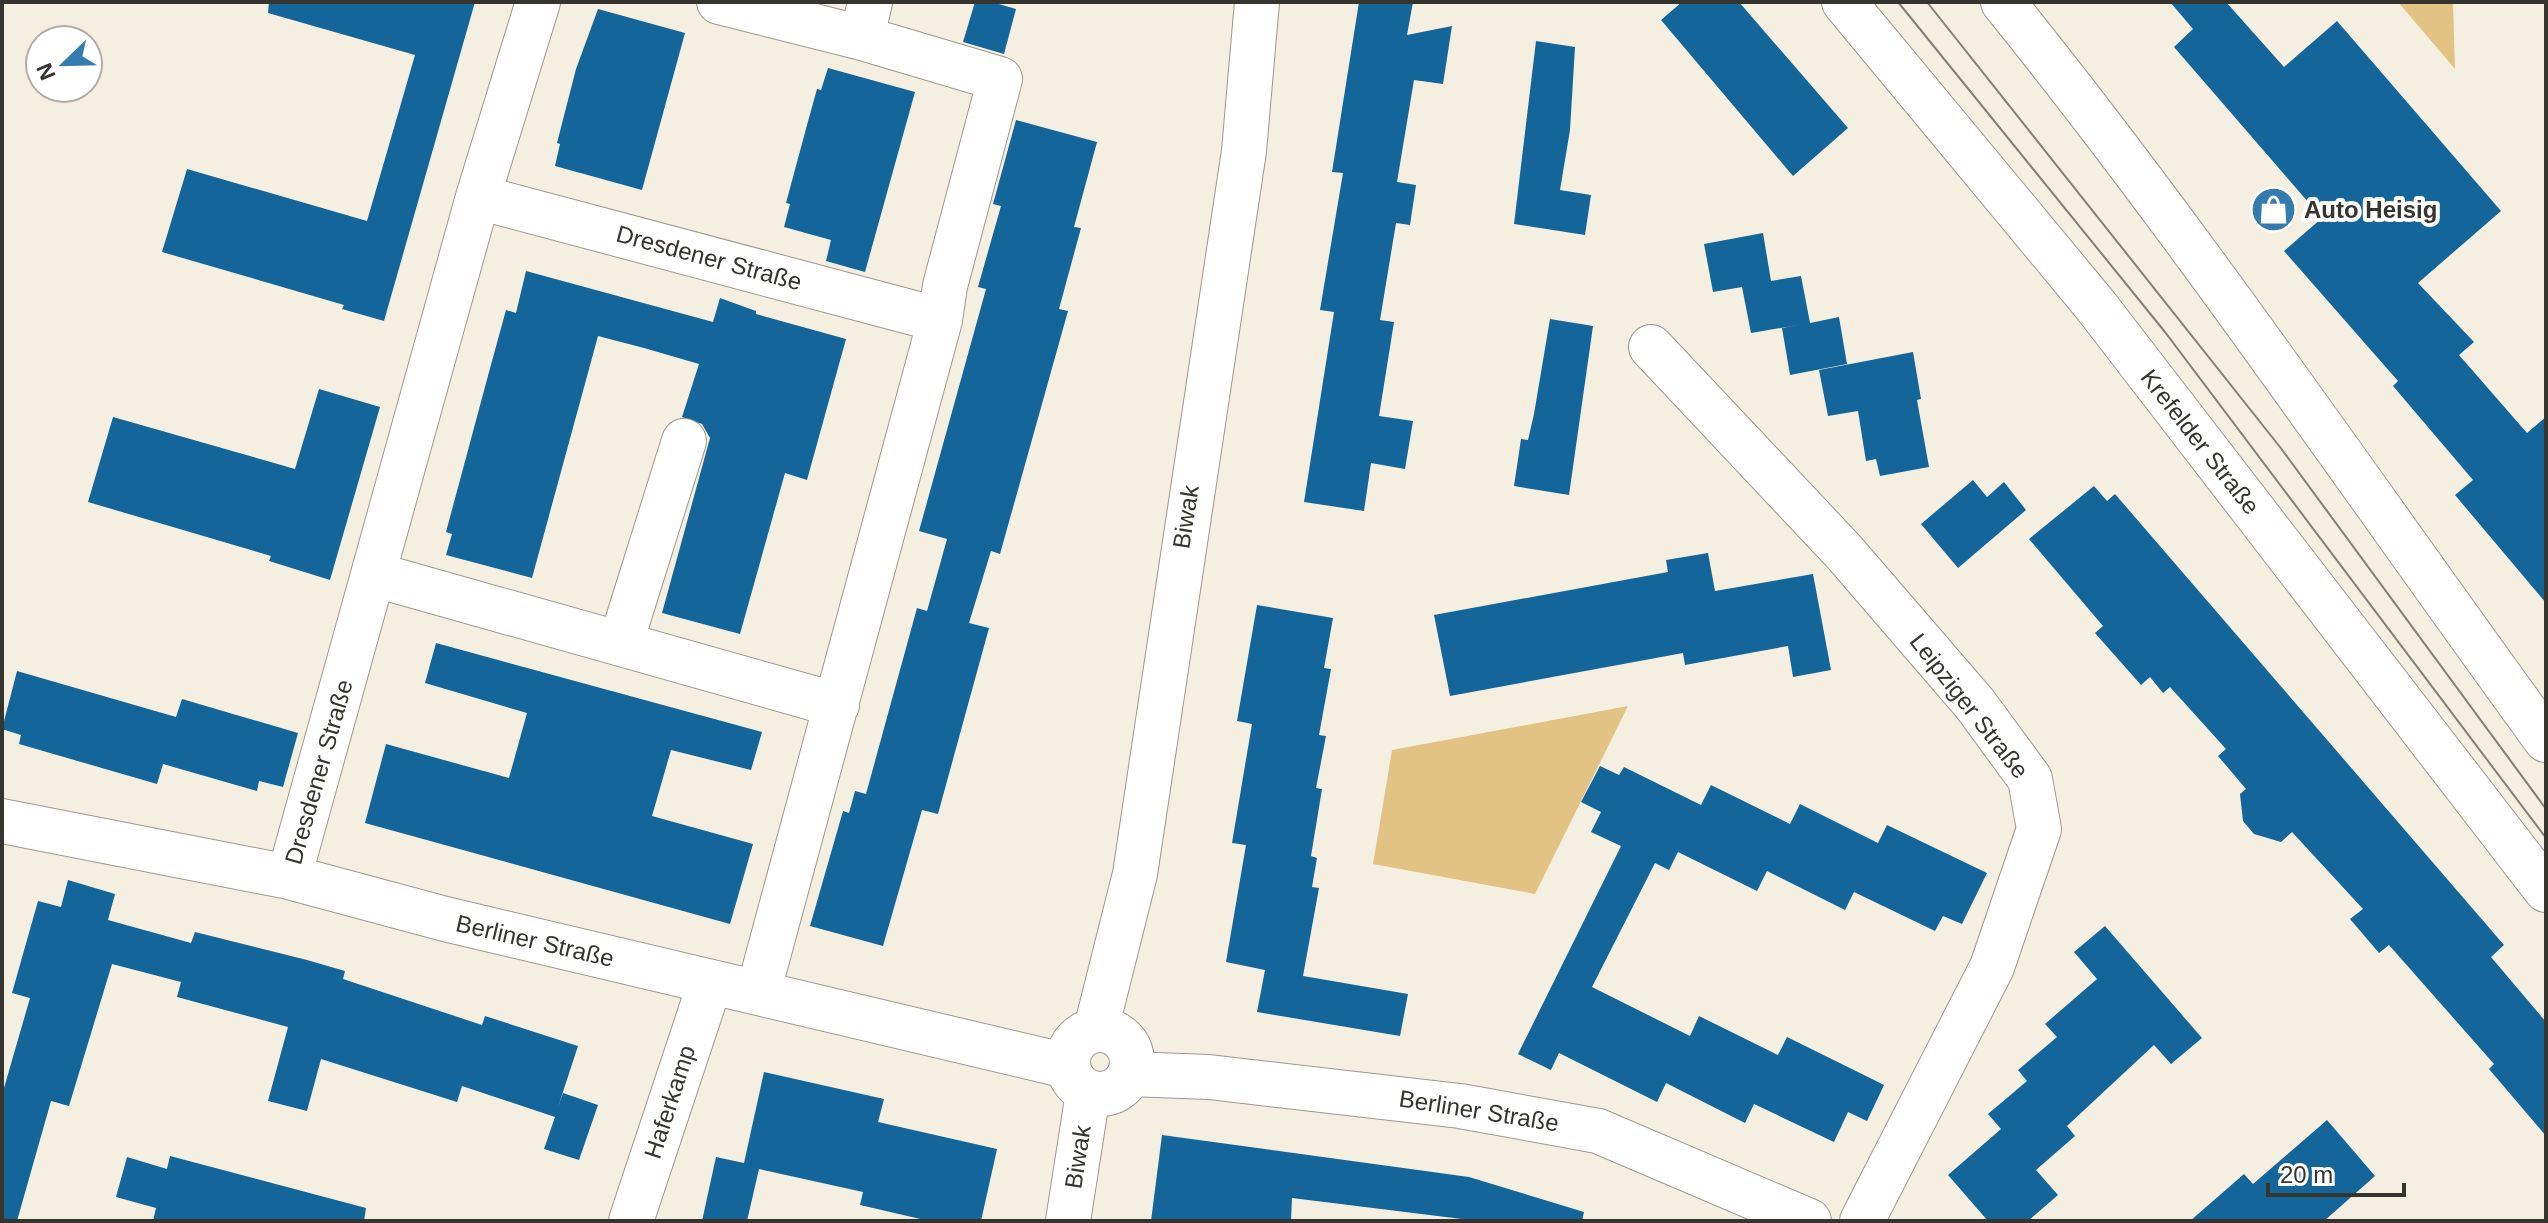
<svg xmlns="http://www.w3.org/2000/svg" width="2548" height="1223" font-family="Arial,sans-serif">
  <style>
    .green { fill: #e2c384 }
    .building { fill: #14659a }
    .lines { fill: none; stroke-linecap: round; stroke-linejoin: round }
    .street-casing { stroke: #9e988d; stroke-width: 46 }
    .secondary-casing { stroke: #9e988d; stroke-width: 46 }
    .street { stroke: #fff; stroke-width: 44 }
    .secondary { stroke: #fff; stroke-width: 44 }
    .tram { stroke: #837f77; stroke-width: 2 }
    .labels { text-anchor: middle; stroke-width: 8; stroke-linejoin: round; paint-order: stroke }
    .poi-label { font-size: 24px; font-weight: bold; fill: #36342f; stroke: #fff; text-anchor: start }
    .street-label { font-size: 24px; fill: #36342f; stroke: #fff }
  </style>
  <rect width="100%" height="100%" fill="#f5efe2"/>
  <path class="green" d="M 2398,2 L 2453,2 L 2455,69 Z
    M 1628,706 L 1535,894 L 1373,864 L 1392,750 Z"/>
  <path class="building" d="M 269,2 L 475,2 L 384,321 L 342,309 L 344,305 L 162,252 L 187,169 L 367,221 L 415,55 L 268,13 Z
    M 975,2 L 992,2 L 1016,9 L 1004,54 L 963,42 Z
    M 1359,2 L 1413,2 L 1407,35 L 1452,26 L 1443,84 L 1414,80 L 1397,182 L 1416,185 L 1410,225 L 1396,223 L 1380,320 L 1394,322 L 1379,416 L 1413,421 L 1405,469 L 1371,463 L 1364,511 L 1304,502 L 1334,312 L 1320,310 L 1343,173 L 1332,172 Z
    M 1682,2 L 1739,2 L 1848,128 L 1793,176 L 1661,20 Z
    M 2170,2 L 2226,2 L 2284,67 L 2337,21 L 2501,211 L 2418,283 L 2474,342 L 2459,355 L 2527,433 L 2546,417 L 2546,603 L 2455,495 L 2473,480 L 2393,386 L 2398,381 L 2284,251 L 2322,218 L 2174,47 L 2193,29 Z
    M 598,9 L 685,33 L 642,190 L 555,166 L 560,144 L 557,143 L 576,69 Z
    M 1536,41 L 1575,47 L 1570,130 L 1560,190 L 1591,195 L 1585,235 L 1514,224 Z
    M 828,68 L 915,92 L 865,272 L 826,261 L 831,240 L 784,227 L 790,204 L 786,203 L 807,125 L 817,89 L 821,90 Z
    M 1016,120 L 1097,142 L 1074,227 L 1081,228 L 1059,309 L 1068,311 L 1000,554 L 991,551 L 969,623 L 989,628 L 938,814 L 922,810 L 883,946 L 810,926 L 843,811 L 849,813 L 855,791 L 866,794 L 917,608 L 927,611 L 947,539 L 919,531 L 986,289 L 978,287 L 1001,206 L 993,204 Z
    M 1763,233 L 1771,281 L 1801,276 L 1810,323 L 1839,317 L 1847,364 L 1790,375 L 1782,328 L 1804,324 L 1751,333 L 1742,287 L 1713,292 L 1704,244 Z
    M 526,271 L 713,322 L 720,298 L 756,311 L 756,314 L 846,339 L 807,480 L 785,473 L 740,634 L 662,613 L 710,438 L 702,424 L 682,417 L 699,364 L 644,348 L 598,336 L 532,578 L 446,555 L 452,534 L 446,532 L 489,372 L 506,310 L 516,313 Z
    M 1550,319 L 1593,326 L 1569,495 L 1514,486 L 1521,439 L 1528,440 L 1534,414 Z
    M 1913,352 L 1921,399 L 1917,400 L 1929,467 L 1880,476 L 1876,459 L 1866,461 L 1858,411 L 1828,416 L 1819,370 Z
    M 319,389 L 380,407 L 330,580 L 269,561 L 271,556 L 88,502 L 113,417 L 295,469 Z
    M 1973,480 L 1987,497 L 2004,482 L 2026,510 L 1958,568 L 1921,524 Z
    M 2094,486 L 2107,501 L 2115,494 L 2504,945 L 2491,957 L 2546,1022 L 2546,1136 L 2489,1069 L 2494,1064 L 2389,945 L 2379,953 L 2350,919 L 2363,909 L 2292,832 L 2281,842 L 2254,834 L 2243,821 L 2240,794 L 2246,789 L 2218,756 L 2226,749 L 2170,687 L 2163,693 L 2150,677 L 2141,685 L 2095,633 L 2103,626 L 2029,539 Z
    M 1708,553 L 1715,591 L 1813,574 L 1831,670 L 1793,677 L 1788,646 L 1685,665 L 1683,653 L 1450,696 L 1434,615 L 1668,572 L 1666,560 Z
    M 1257,605 L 1333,618 L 1324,668 L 1331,669 L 1319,735 L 1326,736 L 1316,788 L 1322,789 L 1311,856 L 1317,858 L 1312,887 L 1319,888 L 1303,976 L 1408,994 L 1400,1036 L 1257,1012 L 1265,970 L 1226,962 L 1246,845 L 1232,843 L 1252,724 L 1237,721 Z
    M 436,643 L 762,732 L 751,770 L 671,750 L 652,816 L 753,844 L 730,924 L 365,823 L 386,744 L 509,778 L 527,713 L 425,683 Z
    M 17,671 L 176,717 L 182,699 L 298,733 L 283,787 L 259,781 L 257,791 L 163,764 L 157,784 L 19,744 L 21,735 L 2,729 Z
    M 1600,766 L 1619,775 L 1624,767 L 1701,805 L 1711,785 L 1790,824 L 1800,804 L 1878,843 L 1887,825 L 1987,873 L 1962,924 L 1943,916 L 1935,931 L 1854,892 L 1845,910 L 1767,871 L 1757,891 L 1678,852 L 1669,870 L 1655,863 L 1592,987 L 1690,1036 L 1699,1016 L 1778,1055 L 1787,1037 L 1866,1076 L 1884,1085 L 1867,1121 L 1848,1112 L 1834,1142 L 1754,1104 L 1745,1123 L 1666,1083 L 1657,1102 L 1559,1053 L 1551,1070 L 1518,1054 L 1621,846 L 1591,832 L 1601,812 L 1581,802 Z
    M 68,880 L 115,894 L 108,920 L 191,943 L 195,932 L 307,960 L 345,971 L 343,979 L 482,1025 L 485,1016 L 578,1046 L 558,1107 L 563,1093 L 598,1105 L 579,1160 L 544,1149 L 555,1117 L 462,1086 L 457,1102 L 321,1059 L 307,1111 L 268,1101 L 288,1027 L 177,997 L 181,982 L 112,964 L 69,1106 L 51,1101 L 17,1221 L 2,1221 L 2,1095 L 30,998 L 12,993 L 38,901 L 61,907 Z
    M 2105,926 L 2202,1038 L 2171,1064 L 2154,1045 L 2067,1126 L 2075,1136 L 2036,1170 L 2058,1195 L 2028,1221 L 1988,1221 L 1948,1175 L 2001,1129 L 1988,1114 L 2027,1081 L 2018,1070 L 2057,1037 L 2045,1024 L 2097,979 L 2074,952 Z
    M 764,1072 L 884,1099 L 878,1122 L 997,1149 L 981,1221 L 929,1221 L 860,1205 L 863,1192 L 759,1169 L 747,1221 L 702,1221 L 716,1157 L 744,1163 Z
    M 2327,1120 L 2375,1176 L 2324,1221 L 2190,1221 L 2244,1174 L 2253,1184 Z
    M 1162,1135 L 1469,1177 L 1584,1212 L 1582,1221 L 1478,1221 L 1292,1198 L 1291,1221 L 1151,1221 Z
    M 170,1156 L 366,1208 L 364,1221 L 153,1221 L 156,1208 L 116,1197 L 127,1157 L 167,1169 Z"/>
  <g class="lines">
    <defs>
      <path id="street" d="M 719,2 L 862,38 L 870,2
        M 478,197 L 940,320
        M 1651,347 L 1844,552 L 1975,704 L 2030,779 L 2039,829 L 1992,967 L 1862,1221
        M 376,575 L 837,705
        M 621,642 L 684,441
        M 2,821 L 289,877 L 445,919 L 1067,1066
        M 289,877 L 478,197 L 538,2
        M 758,993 L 940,320 L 945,286 L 1000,79 L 862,38
        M 1096,1029 L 1135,874 L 1244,151 L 1257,2
        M1068 1062a32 32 0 1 1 64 0a32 32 0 1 1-64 0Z
        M 1130,1074 L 1209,1077 L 1460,1106 L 1598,1131 L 1809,1221
        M 631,1221 L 710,983
        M 1068,1221 L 1088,1093"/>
      <path id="secondary" d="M 1844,2 L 2096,306 L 2546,890
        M 2003,2 C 2195,240 2366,493 2546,740"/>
    </defs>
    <use href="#street" class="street-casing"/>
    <use href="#secondary" class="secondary-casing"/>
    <use href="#street" class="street"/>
    <use href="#secondary" class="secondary"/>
    <path class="tram" d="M 1898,2 L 2165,332 L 2546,838
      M 1927,2 L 2280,447 L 2546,809"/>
  </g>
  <defs>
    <symbol id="shop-disc" viewBox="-11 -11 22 22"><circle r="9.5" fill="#347bb0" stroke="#fff"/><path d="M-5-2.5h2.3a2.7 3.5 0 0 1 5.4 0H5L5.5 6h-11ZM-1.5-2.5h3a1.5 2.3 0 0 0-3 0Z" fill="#fff"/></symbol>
  </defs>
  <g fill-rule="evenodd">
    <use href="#shop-disc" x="2248" y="184" width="51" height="51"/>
  </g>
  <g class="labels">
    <g class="poi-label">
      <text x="2304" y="218">Auto Heisig</text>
    </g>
    <g class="street-label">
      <text transform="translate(709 258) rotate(15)" y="8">Dresdener Straße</text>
      <text transform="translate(2200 442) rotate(52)" y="8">Krefelder Straße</text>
      <text transform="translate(1186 517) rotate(-81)" y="8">Biwak</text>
      <text transform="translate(1969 706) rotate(52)" y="8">Leipziger Straße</text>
      <text transform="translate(319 772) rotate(-74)" y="8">Dresdener Straße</text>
      <text transform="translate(535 941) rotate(13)" y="8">Berliner Straße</text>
      <text transform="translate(670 1102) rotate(-72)" y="8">Haferkamp</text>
      <text transform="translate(1479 1111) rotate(9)" y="8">Berliner Straße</text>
      <text transform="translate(1078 1157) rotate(-81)" y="8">Biwak</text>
    </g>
  </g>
  <rect width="2548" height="1223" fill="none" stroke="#36342f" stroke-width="8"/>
  <g transform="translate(64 64) rotate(247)"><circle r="38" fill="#ffffff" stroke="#afaeac" stroke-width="2"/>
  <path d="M0-6L14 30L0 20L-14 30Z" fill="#347bb0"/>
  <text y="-12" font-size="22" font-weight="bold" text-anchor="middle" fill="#36342f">N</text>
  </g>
  <path d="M2268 1183v12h136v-12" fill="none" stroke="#36342f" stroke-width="4"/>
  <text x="2280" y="1183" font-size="24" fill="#36342f" stroke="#ffffff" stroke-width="6" paint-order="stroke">20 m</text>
</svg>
